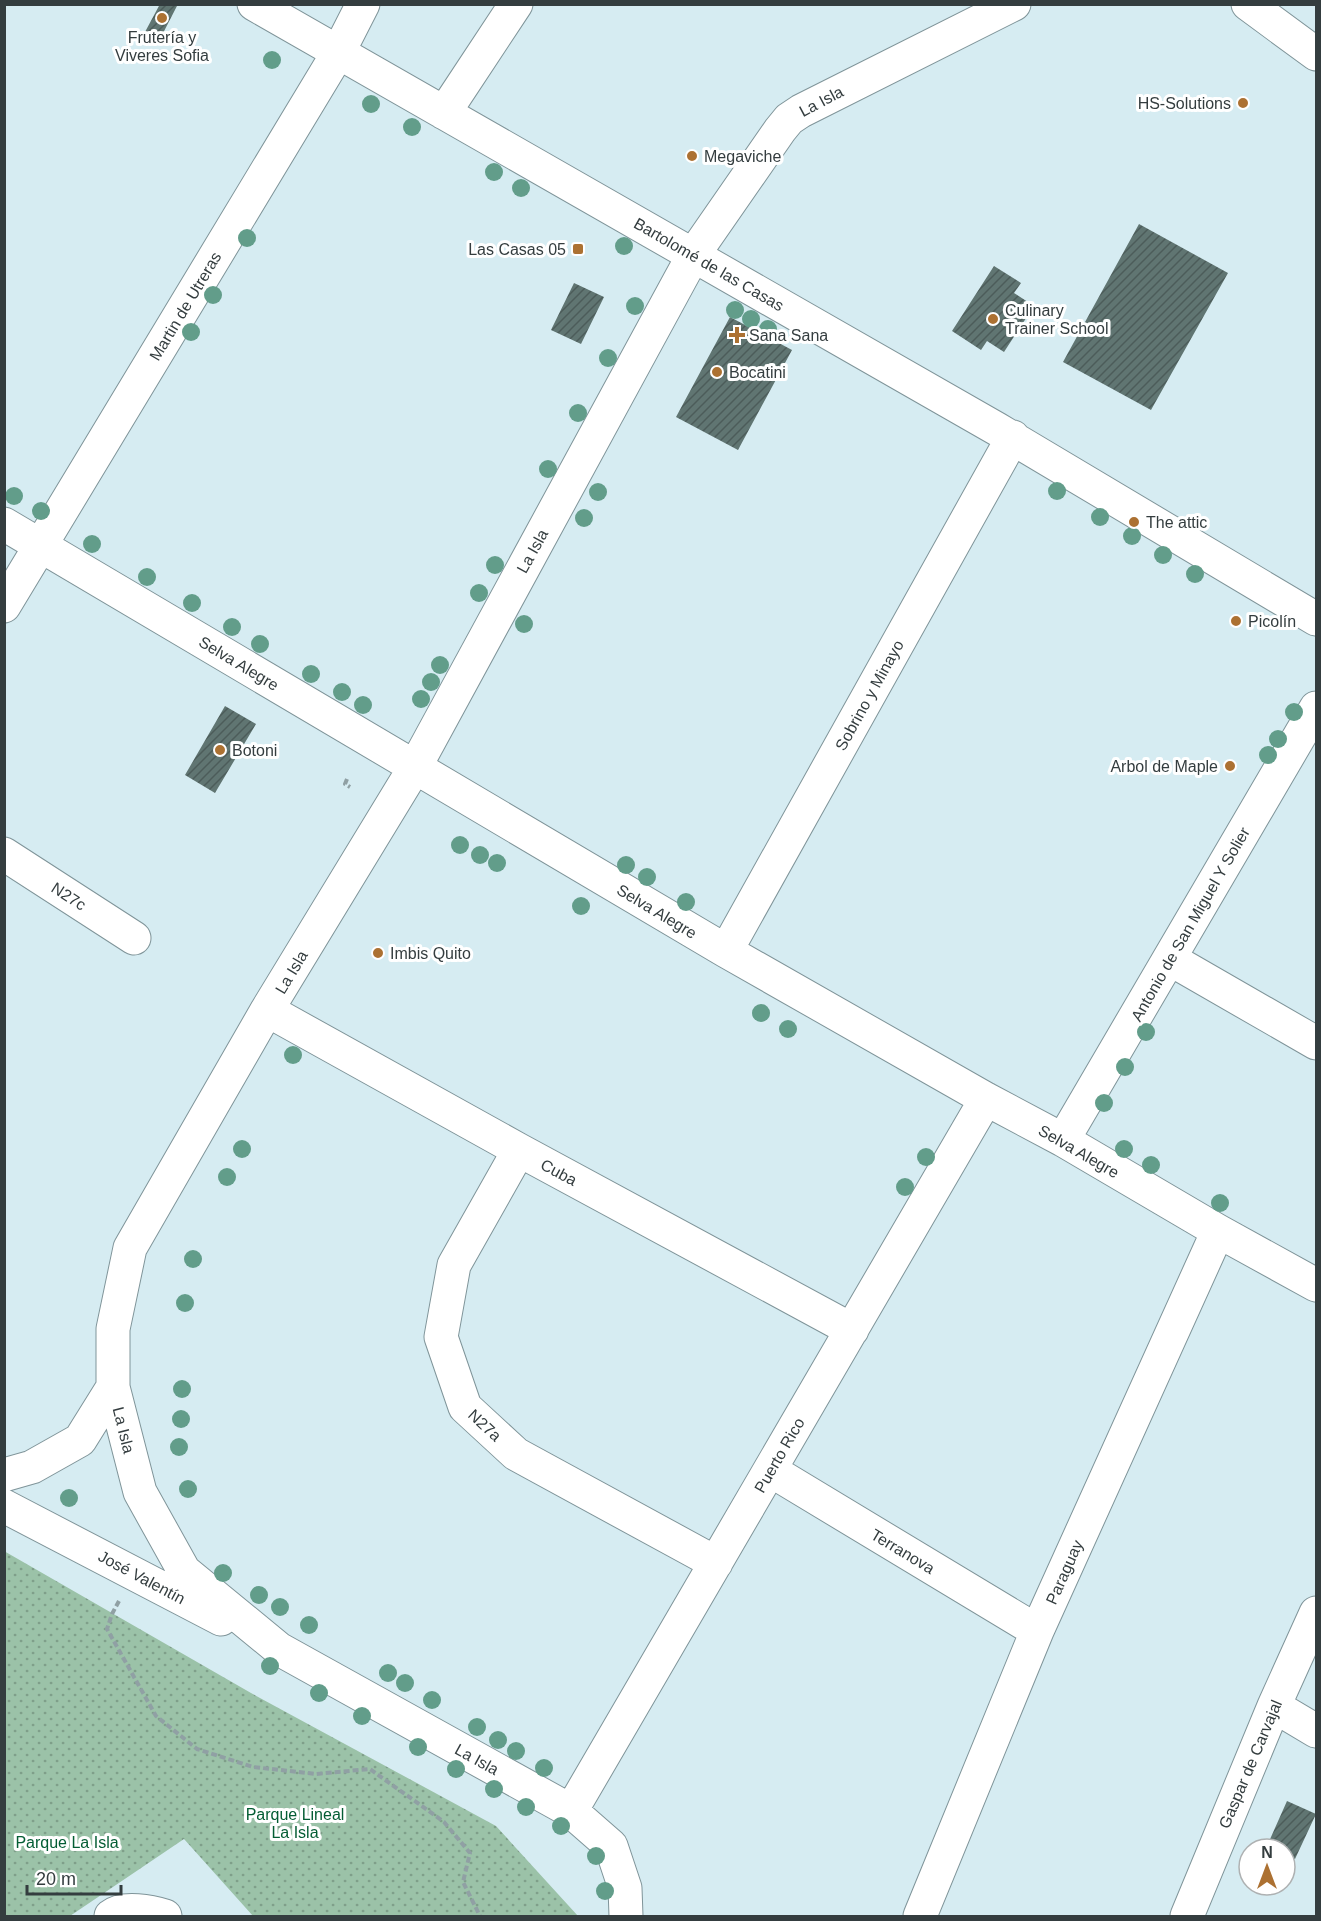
<svg xmlns="http://www.w3.org/2000/svg" width="1321" height="1921" font-family="Arial,sans-serif">
  <style>
    .park { fill: url(#park-dots) }
    .building { fill: url(#building-hatch) }
    .lines { fill: none; stroke-linecap: round; stroke-linejoin: round }
    .minor-casing { stroke: #7f9499; stroke-width: 35 }
    .path { stroke: #90a0a4; stroke-width: 4; stroke-dasharray: 6 3; stroke-linecap: butt }
    .minor { stroke: #fff; stroke-width: 33 }
    .tree { fill: #629d8a }
    .poi-dot { fill: #ac7132; stroke: #fff; stroke-width: 2 }
    .labels { text-anchor: middle; stroke-width: 6; stroke-linejoin: round; paint-order: stroke }
    .poi-label { font-size: 16px; fill: #343d3f; stroke: #fff; text-anchor: start }
    .street-label { font-size: 16px; fill: #343d3f; stroke: #fff }
    .park-label { font-size: 16px; fill: #045d34; stroke: #fff }
  </style>
  <defs>
    <pattern id="park-dots" width="8" height="8" patternUnits="userSpaceOnUse" patternTransform="scale(1.5)"><rect width="8" height="8" fill="#9bc2a8"/><path d="M2 2h.1M6 6h.1" fill="none" stroke="#7f9f8a" stroke-width="1.8" stroke-linecap="round"/></pattern>
    <pattern id="building-hatch" width="6" height="6" patternUnits="userSpaceOnUse" patternTransform="scale(1.5)"><rect width="6" height="6" fill="#607572"/><path d="M-1 1l2-2M0 6l6-6M5 7l2-2" fill="none" stroke="#4c5c5a"/></pattern>
  </defs>
  <rect width="100%" height="100%" fill="#d6ecf2"/>
  <path class="park" d="M 4,1551 L 251,1693 L 496,1826 L 578,1916 L 253,1916 L 184,1839 L 70,1916 L 5,1916 Z"/>
  <path class="building" d="M 160,4 L 178,4 L 160,39 L 145,32 Z
    M 1139,224 L 1228,273 L 1151,410 L 1063,362 Z
    M 994,266 L 1021,283 L 1014,293 L 1034,306 L 1004,352 L 987,341 L 981,350 L 952,331 Z
    M 574,283 L 604,297 L 581,344 L 551,330 Z
    M 730,317 L 792,350 L 738,450 L 676,417 Z
    M 225,706 L 256,724 L 215,793 L 185,775 Z
    M 1287,1801 L 1316,1814 L 1295,1859 L 1285,1854 L 1285,1849 L 1273,1849 L 1267,1846 Z"/>
  <g class="lines">
    <defs>
      <path id="minor" d="M 254,4 L 997,429 L 1316,619
        M 1248,4 L 1316,54
        M 444,113 L 516,4
        M 4,524 L 726,951 L 986,1099 L 1063,1140 L 1218,1231 L 1316,1285
        M 4,606 L 338,53 L 363,4
        M 4,854 L 134,938
        M 726,951 L 1013,437
        M 1170,959 L 1316,1043
        M 267,1010 L 519,1150 L 852,1330
        M 1063,1140 L 1316,708
        M 519,1150 L 454,1265 L 441,1337 L 465,1407 L 516,1454 L 716,1563
        M 770,1470 L 1037,1631
        M 4,1475 L 32,1467 L 80,1440 L 113,1387
        M 4,1506 L 221,1619
        M 1274,1706 L 1316,1731
        M 571,1811 L 986,1099
        M 111,1916 C 123,1906 152,1912 165,1916
        M 626,1916 L 625,1888 L 611,1846 L 571,1811 L 279,1649 L 184,1571 L 140,1492 L 113,1387 L 113,1329 L 130,1248 L 267,1010 L 415,767 L 694,254 L 780,130 L 789,119 L 801,111 L 1014,4
        M 920,1916 L 1037,1631 L 1218,1231
        M 1187,1916 L 1274,1706 L 1316,1613"/>
    </defs>
    <use href="#minor" class="minor-casing"/>
    <path class="path" d="M 347,779 L 345,784 L 350,787
      M 119,1601 L 112,1614 L 107,1629 L 156,1716 L 197,1749 L 253,1767 L 316,1774 L 370,1769 L 444,1822 L 470,1853 L 463,1882 L 480,1916"/>
    <use href="#minor" class="minor"/>
  </g>
  <g class="tree">
    <circle cx="272" cy="60" r="9"/>
    <circle cx="371" cy="104" r="9"/>
    <circle cx="412" cy="127" r="9"/>
    <circle cx="494" cy="172" r="9"/>
    <circle cx="521" cy="188" r="9"/>
    <circle cx="247" cy="238" r="9"/>
    <circle cx="624" cy="246" r="9"/>
    <circle cx="213" cy="295" r="9"/>
    <circle cx="635" cy="306" r="9"/>
    <circle cx="735" cy="310" r="9"/>
    <circle cx="751" cy="319" r="9"/>
    <circle cx="768" cy="329" r="9"/>
    <circle cx="191" cy="332" r="9"/>
    <circle cx="608" cy="358" r="9"/>
    <circle cx="578" cy="413" r="9"/>
    <circle cx="548" cy="469" r="9"/>
    <circle cx="1057" cy="491" r="9"/>
    <circle cx="598" cy="492" r="9"/>
    <circle cx="14" cy="496" r="9"/>
    <circle cx="41" cy="511" r="9"/>
    <circle cx="1100" cy="517" r="9"/>
    <circle cx="584" cy="518" r="9"/>
    <circle cx="1132" cy="536" r="9"/>
    <circle cx="92" cy="544" r="9"/>
    <circle cx="1163" cy="555" r="9"/>
    <circle cx="495" cy="565" r="9"/>
    <circle cx="1195" cy="574" r="9"/>
    <circle cx="147" cy="577" r="9"/>
    <circle cx="479" cy="593" r="9"/>
    <circle cx="192" cy="603" r="9"/>
    <circle cx="524" cy="624" r="9"/>
    <circle cx="232" cy="627" r="9"/>
    <circle cx="260" cy="644" r="9"/>
    <circle cx="440" cy="665" r="9"/>
    <circle cx="311" cy="674" r="9"/>
    <circle cx="431" cy="682" r="9"/>
    <circle cx="342" cy="692" r="9"/>
    <circle cx="421" cy="699" r="9"/>
    <circle cx="363" cy="705" r="9"/>
    <circle cx="1294" cy="712" r="9"/>
    <circle cx="1278" cy="739" r="9"/>
    <circle cx="1268" cy="755" r="9"/>
    <circle cx="460" cy="845" r="9"/>
    <circle cx="480" cy="855" r="9"/>
    <circle cx="497" cy="863" r="9"/>
    <circle cx="626" cy="865" r="9"/>
    <circle cx="647" cy="877" r="9"/>
    <circle cx="686" cy="902" r="9"/>
    <circle cx="581" cy="906" r="9"/>
    <circle cx="761" cy="1013" r="9"/>
    <circle cx="788" cy="1029" r="9"/>
    <circle cx="1146" cy="1032" r="9"/>
    <circle cx="293" cy="1055" r="9"/>
    <circle cx="1125" cy="1067" r="9"/>
    <circle cx="1104" cy="1103" r="9"/>
    <circle cx="242" cy="1149" r="9"/>
    <circle cx="1124" cy="1149" r="9"/>
    <circle cx="926" cy="1157" r="9"/>
    <circle cx="1151" cy="1165" r="9"/>
    <circle cx="227" cy="1177" r="9"/>
    <circle cx="905" cy="1187" r="9"/>
    <circle cx="1220" cy="1203" r="9"/>
    <circle cx="193" cy="1259" r="9"/>
    <circle cx="185" cy="1303" r="9"/>
    <circle cx="182" cy="1389" r="9"/>
    <circle cx="181" cy="1419" r="9"/>
    <circle cx="179" cy="1447" r="9"/>
    <circle cx="188" cy="1489" r="9"/>
    <circle cx="69" cy="1498" r="9"/>
    <circle cx="223" cy="1573" r="9"/>
    <circle cx="259" cy="1595" r="9"/>
    <circle cx="280" cy="1607" r="9"/>
    <circle cx="309" cy="1625" r="9"/>
    <circle cx="270" cy="1666" r="9"/>
    <circle cx="388" cy="1673" r="9"/>
    <circle cx="405" cy="1683" r="9"/>
    <circle cx="319" cy="1693" r="9"/>
    <circle cx="432" cy="1700" r="9"/>
    <circle cx="362" cy="1716" r="9"/>
    <circle cx="477" cy="1727" r="9"/>
    <circle cx="498" cy="1740" r="9"/>
    <circle cx="418" cy="1747" r="9"/>
    <circle cx="516" cy="1751" r="9"/>
    <circle cx="544" cy="1768" r="9"/>
    <circle cx="456" cy="1769" r="9"/>
    <circle cx="494" cy="1789" r="9"/>
    <circle cx="526" cy="1807" r="9"/>
    <circle cx="561" cy="1826" r="9"/>
    <circle cx="596" cy="1856" r="9"/>
    <circle cx="605" cy="1891" r="9"/>
  </g>
  <g class="poi-dot">
    <circle cx="162" cy="18" r="6"/>
    <circle cx="1243" cy="103" r="6"/>
    <circle cx="692" cy="156" r="6"/>
    <rect x="572" y="243" width="12" height="12" rx="3"/>
    <circle cx="993" cy="319" r="6"/>
    <path d="M734 326h6v6h6v6h-6v6h-6v-6h-6v-6h6z"/>
    <circle cx="717" cy="372" r="6"/>
    <circle cx="1134" cy="522" r="6"/>
    <circle cx="1236" cy="621" r="6"/>
    <circle cx="220" cy="750" r="6"/>
    <circle cx="1230" cy="766" r="6"/>
    <circle cx="378" cy="953" r="6"/>
  </g>
  <g class="labels">
    <g class="poi-label">
      <text x="162" y="43" text-anchor="middle">Frutería y<tspan x="162" dy="18">Viveres Sofia</tspan></text>
      <text x="1231" y="109" text-anchor="end">HS-Solutions</text>
      <text x="704" y="162">Megaviche</text>
      <text x="566" y="255" text-anchor="end">Las Casas 05</text>
      <text x="1005" y="316">Culinary<tspan x="1005" dy="18">Trainer School</tspan></text>
      <text x="749" y="341">Sana Sana</text>
      <text x="729" y="378">Bocatini</text>
      <text x="1146" y="528">The attic</text>
      <text x="1248" y="627">Picolín</text>
      <text x="232" y="756">Botoni</text>
      <text x="1218" y="772" text-anchor="end">Arbol de Maple</text>
      <text x="390" y="959">Imbis Quito</text>
    </g>
    <g class="street-label">
      <text transform="translate(821 101) rotate(-28)" y="6">La Isla</text>
      <text transform="translate(709 264) rotate(30)" y="6">Bartolomé de las Casas</text>
      <text transform="translate(185 306) rotate(-59)" y="6">Martin de Utreras</text>
      <text transform="translate(532 551) rotate(-61)" y="6">La Isla</text>
      <text transform="translate(239 663) rotate(31)" y="6">Selva Alegre</text>
      <text transform="translate(869 695) rotate(-61)" y="6">Sobrino y Minayo</text>
      <text transform="translate(69 896) rotate(33)" y="6">N27c</text>
      <text transform="translate(657 911) rotate(31)" y="6">Selva Alegre</text>
      <text transform="translate(1190 924) rotate(-60)" y="6">Antonio de San Miguel Y Solier</text>
      <text transform="translate(291 972) rotate(-59)" y="6">La Isla</text>
      <text transform="translate(1079 1151) rotate(30)" y="6">Selva Alegre</text>
      <text transform="translate(559 1172) rotate(28)" y="6">Cuba</text>
      <text transform="translate(485 1425) rotate(43)" y="6">N27a</text>
      <text transform="translate(124 1430) rotate(76)" y="6">La Isla</text>
      <text transform="translate(779 1455) rotate(-60)" y="6">Puerto Rico</text>
      <text transform="translate(903 1551) rotate(31)" y="6">Terranova</text>
      <text transform="translate(1064 1572) rotate(-66)" y="6">Paraguay</text>
      <text transform="translate(142 1577) rotate(28)" y="6">José Valentín</text>
      <text transform="translate(477 1759) rotate(29)" y="6">La Isla</text>
      <text transform="translate(1250 1764) rotate(-67)" y="6">Gaspar de Carvajal</text>
    </g>
    <g class="park-label">
      <text x="295" y="1820">Parque Lineal<tspan x="295" dy="18">La Isla</tspan></text>
      <text x="67" y="1848">Parque La Isla</text>
    </g>
  </g>
  <rect width="1321" height="1921" fill="none" stroke="#343d3f" stroke-width="12"/>
  <g transform="translate(1267 1867)"><circle r="28" fill="#ffffff" stroke="#aeb1b2" stroke-width="1.5"/>
  <path d="M0-4.5L10 22L0 15L-10 22Z" fill="#ac7132"/>
  <text y="-9" font-size="16" font-weight="bold" text-anchor="middle" fill="#343d3f">N</text>
  </g>
  <path d="M27 1885v9h94v-9" fill="none" stroke="#343d3f" stroke-width="3"/>
  <text x="36" y="1885" font-size="18" fill="#343d3f" stroke="#ffffff" stroke-width="4.5" paint-order="stroke">20 m</text>
</svg>
